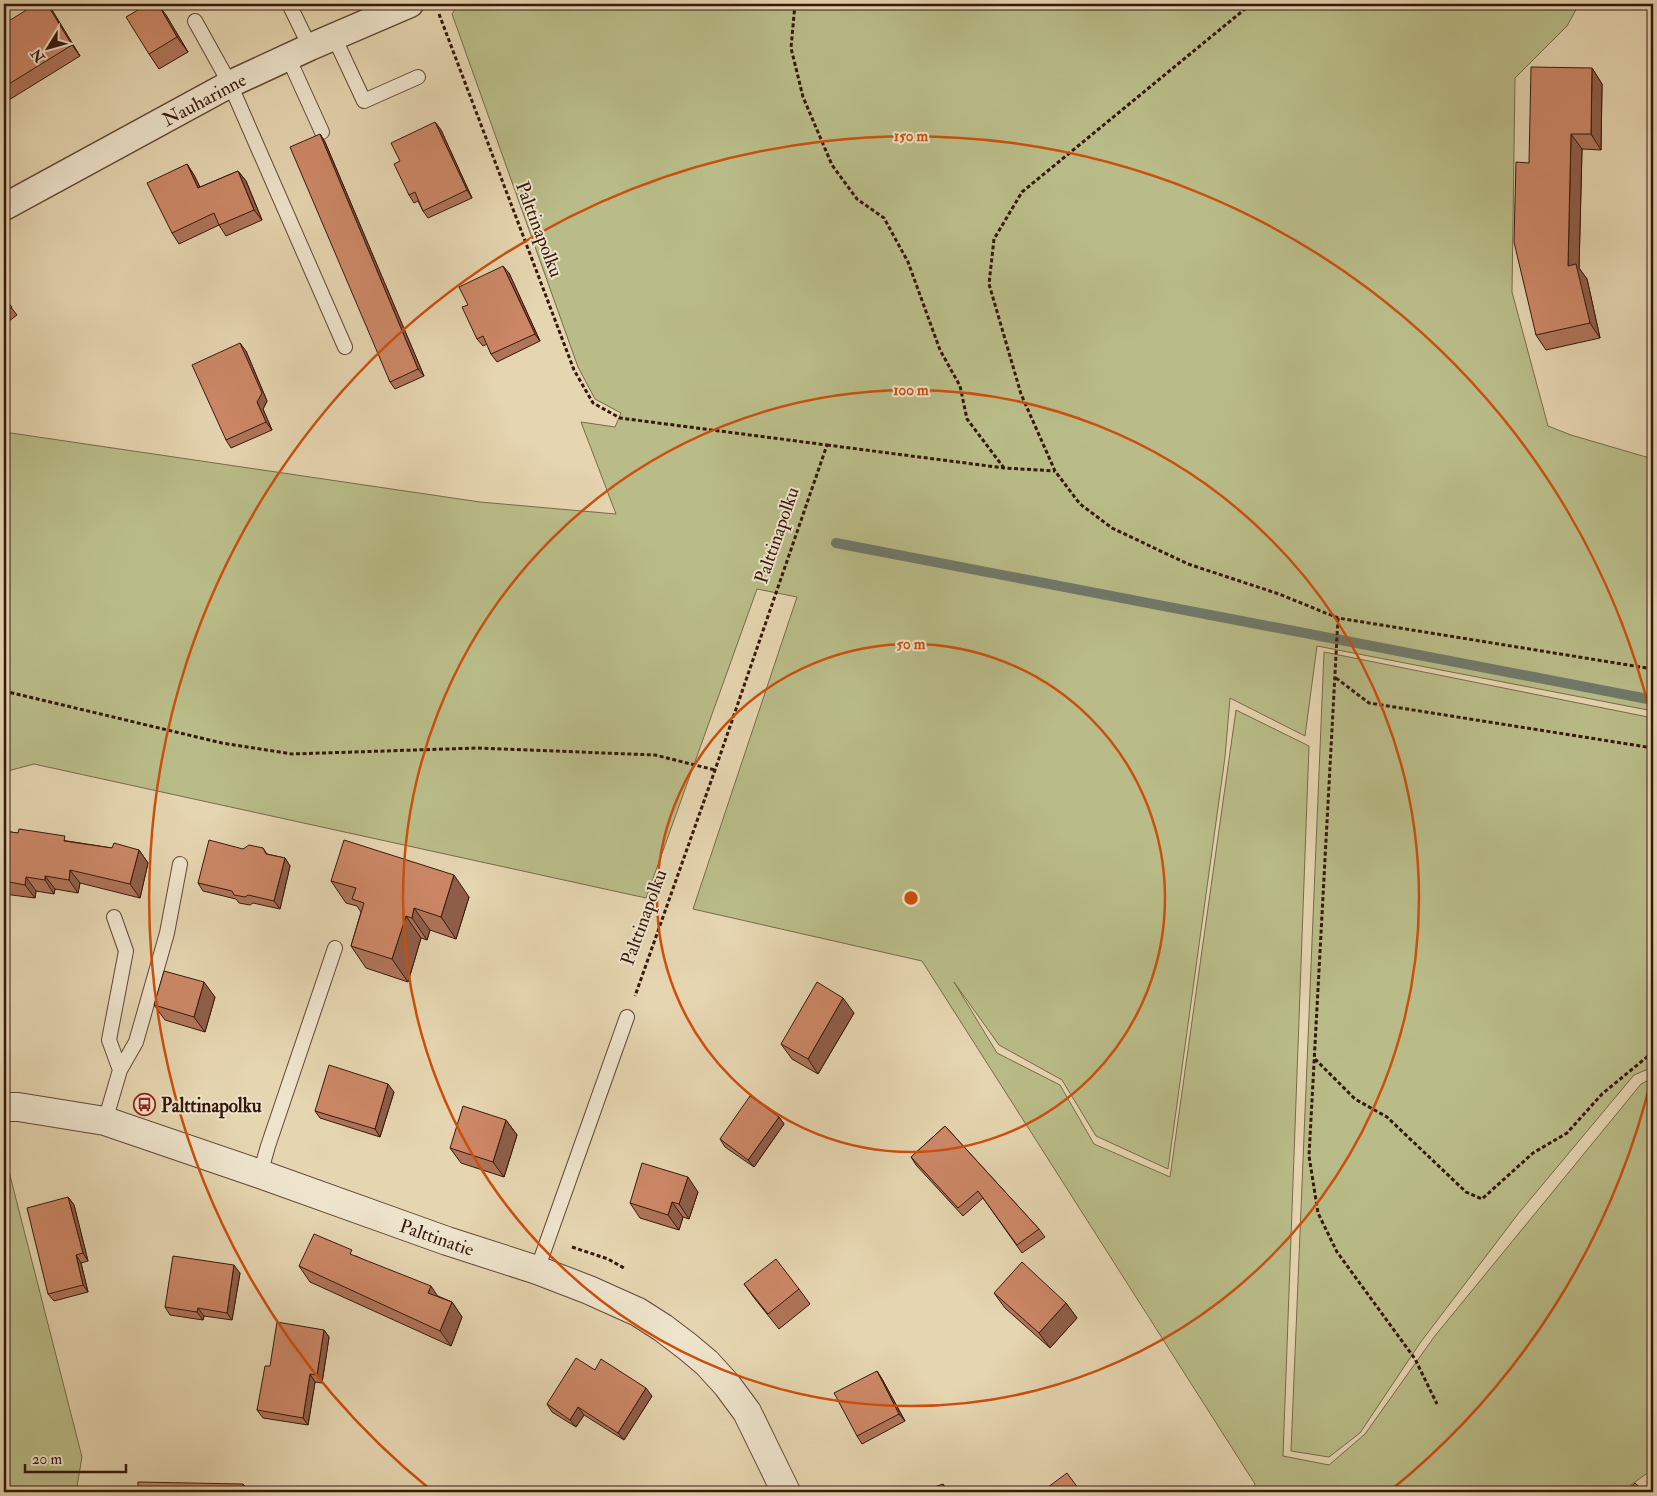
<svg xmlns="http://www.w3.org/2000/svg" width="1657" height="1496" font-family="'IM FELL Double Pica',serif">
  <style>
    .green { fill: #b9bc88; stroke: #786a4a }
    .lines { fill: none; stroke-linecap: round; stroke-linejoin: round }
    .stream { stroke: #70796a; stroke-width: 10 }
    .service-casing { stroke: #624735; stroke-width: 16 }
    .minor-casing { stroke: #624735; stroke-width: 29 }
    .tertiary-casing { stroke: #624735; stroke-width: 30 }
    .path { stroke: #37180c; stroke-width: 3; stroke-dasharray: 4 2.5; stroke-linecap: butt }
    .service { stroke: #eee4cc; stroke-width: 14 }
    .minor { stroke: #eee4cc; stroke-width: 26 }
    .tertiary { stroke: #eee4cc; stroke-width: 28 }
    .wall { fill: #af7459; stroke: #37180c }
    .shaded-wall { fill: #8f5e48; stroke: #37180c }
    .building { fill: #cc8767; stroke: #37180c }
    .ring { fill: none; stroke: #cd4f0c; stroke-width: 2.5 }
    .labels { text-anchor: middle; stroke-width: 4; stroke-linejoin: round; paint-order: stroke }
    .street-label { font-size: 19px; fill: #37180c; stroke: #eee4cc }
    .poi-label { font-size: 19px; font-weight: bold; fill: #37180c; stroke: #eee4cc; text-anchor: start }
    .centre { fill: #cd4f0c; stroke: #eee4cc; stroke-width: 2.5 }
    .ring-label { font-size: 15px; text-anchor: middle; font-weight: bold; fill: #cd4f0c; stroke: #eee4cc; stroke-width: 4; stroke-linejoin: round; paint-order: stroke }
  </style>
  <rect width="100%" height="100%" fill="#e5d5b0"/>
  <filter id="stains"><feTurbulence type="fractalNoise" baseFrequency=".004" numOctaves="4"/><feColorMatrix values="0 0 0 0 .2 0 0 0 0 .09 0 0 0 0 .02 0 0 0 .5 -.17"/></filter>
  <radialGradient id="worn" r=".72"><stop offset=".6" stop-color="#630" stop-opacity="0"/><stop offset="1" stop-color="#630" stop-opacity=".3"/></radialGradient>
  <path class="green" d="M 459,4 L 1582,4 L 1578,6 L 1567,26 L 1515,78 L 1512,292 L 1548,426 L 1571,435 L 1653,459 L 1653,711 L 1317,646 L 1305,736 L 1230,698 L 1225,757 L 1168,1169 L 1096,1136 L 1062,1080 L 999,1045 L 954,982 L 997,1053 L 1060,1085 L 1094,1144 L 1170,1177 L 1236,710 L 1309,746 L 1283,1456 L 1329,1465 L 1365,1434 L 1434,1337 L 1641,1084 L 1653,1078 L 1653,1469 L 1621,1492 L 1251,1492 L 1255,1484 L 922,961 L 693,909 L 797,597 L 757,589 L 646,898 L 34,764 L 4,772 L 4,432 L 480,502 L 616,514 L 581,422 L 615,427 L 621,413 L 595,399 L 578,367 L 452,14 Z
    M 1324,652 L 1653,718 L 1653,1067 L 1634,1075 L 1518,1214 L 1420,1343 L 1360,1433 L 1329,1457 L 1291,1451 Z
    M 4,1152 L 82,1457 L 76,1492 L 4,1492 Z"/>
  <g class="lines">
    <path class="stream" d="M 836,543 L 1653,700"/>
    <defs>
      <path id="service" d="M 289,4 L 310,47
        M 195,21 L 230,84 L 345,347
        M 334,37 L 364,101 L 418,77
        M 288,57 L 322,132
        M 114,917 L 126,951 L 109,1040 L 120,1070
        M 105,1121 L 120,1070 L 136,1042 L 167,933 L 180,864
        M 260,1174 L 268,1146 L 335,948
        M 537,1270 L 627,1017"/>
      <path id="minor" d="M 4,207 L 230,84 L 310,47 L 410,4"/>
      <path id="tertiary" d="M 4,1107 L 18,1107 L 105,1121 L 260,1174 L 447,1241 L 537,1270 L 589,1290 L 638,1312 L 663,1328 L 688,1347 L 707,1363 L 727,1385 L 747,1412 L 786,1492"/>
    </defs>
    <use href="#service" class="service-casing"/>
    <use href="#minor" class="minor-casing"/>
    <use href="#tertiary" class="tertiary-casing"/>
    <path class="path" d="M 795,4 L 791,48 L 803,97 L 832,165 L 857,199 L 884,218 L 908,262 L 940,350 L 960,386 L 967,419 L 1004,468
      M 1251,4 L 1022,192 L 994,239 L 989,284 L 1021,394 L 1055,471 L 1080,504 L 1112,528 L 1188,564 L 1279,594 L 1338,618 L 1653,669
      M 439,14 L 574,370 L 593,403 L 620,418 L 827,445 L 715,770 L 635,996
      M 827,445 L 1004,468 L 1055,471
      M 1338,618 L 1309,1156 L 1318,1213 L 1337,1252 L 1415,1359 L 1437,1404
      M 1336,678 L 1369,703 L 1653,748
      M 4,691 L 222,743 L 292,754 L 477,748 L 655,755 L 715,770
      M 1315,1059 L 1355,1099 L 1387,1117 L 1466,1192 L 1482,1199 L 1533,1153 L 1567,1133 L 1602,1094 L 1653,1052
      M 572,1247 L 608,1259 L 624,1268"/>
    <use href="#service" class="service"/>
    <use href="#minor" class="minor"/>
    <use href="#tertiary" class="tertiary"/>
  </g>
  <path class="wall" d="M 52,10 L 80,56 L 4,103 L 4,24 Z
    M 166,15 L 188,52 L 159,69 L 149,54 Z
    M 1592,68 L 1602,84 L 1601,150 L 1582,149 L 1579,268 L 1587,279 L 1600,338 L 1546,350 L 1536,335 L 1529,163 Z
    M 435,122 L 441,130 L 472,198 L 428,218 L 423,211 L 418,201 L 414,203 L 409,195 L 400,161 Z
    M 320,134 L 325,142 L 424,376 L 395,389 L 390,382 Z
    M 187,164 L 194,175 L 200,187 L 238,171 L 246,181 L 262,220 L 226,236 L 219,225 L 179,244 L 172,233 Z
    M 509,273 L 540,341 L 497,362 L 491,354 L 487,344 L 483,346 L 477,339 L 468,305 Z
    M 4,298 L 17,315 L 4,325 Z
    M 246,351 L 267,401 L 263,409 L 272,430 L 231,448 L 226,440 Z
    M 4,831 L 112,848 L 139,850 L 148,863 L 140,898 L 80,883 L 78,893 L 55,889 L 54,894 L 36,891 L 35,898 L 4,894 Z
    M 263,848 L 267,854 L 285,858 L 290,866 L 280,909 L 253,903 L 250,905 L 239,903 L 236,899 L 203,891 L 198,883 L 243,849 Z
    M 331,881 L 469,897 L 456,939 L 430,930 L 427,940 L 421,938 L 408,982 L 366,968 L 351,946 L 361,912 L 357,906 L 346,903 Z
    M 215,997 L 205,1032 L 165,1020 L 154,1005 Z
    M 854,1013 L 818,1074 L 792,1059 L 781,1044 Z
    M 394,1092 L 380,1137 L 320,1118 L 315,1111 Z
    M 779,1117 L 784,1124 L 754,1167 L 725,1147 L 720,1139 Z
    M 506,1120 L 517,1135 L 504,1177 L 461,1163 L 450,1148 Z
    M 945,1126 L 1039,1229 L 1045,1237 L 1022,1253 L 983,1198 L 963,1216 L 916,1165 L 911,1157 Z
    M 698,1192 L 689,1219 L 683,1217 L 679,1230 L 640,1218 L 630,1203 Z
    M 68,1197 L 74,1205 L 88,1261 L 81,1263 L 88,1292 L 54,1301 L 48,1294 Z
    M 356,1256 L 438,1296 L 452,1302 L 462,1317 L 451,1346 L 310,1282 L 299,1266 Z
    M 240,1273 L 232,1320 L 204,1316 L 203,1320 L 170,1315 L 165,1307 Z
    M 744,1284 L 799,1289 L 810,1304 L 779,1329 L 755,1299 Z
    M 994,1293 L 1066,1303 L 1077,1318 L 1050,1348 L 1005,1308 Z
    M 324,1330 L 329,1337 L 322,1383 L 315,1382 L 308,1425 L 263,1418 L 257,1410 L 270,1366 Z
    M 595,1370 L 652,1396 L 624,1440 L 584,1415 L 576,1427 L 552,1412 L 547,1404 Z
    M 877,1371 L 882,1379 L 905,1421 L 862,1444 L 857,1436 Z"/>
  <path class="shaded-wall" d="M 47,4 L 52,10 L 80,56 L 72,45 Z
    M 158,4 L 166,15 L 188,52 L 177,37 Z
    M 1592,68 L 1602,84 L 1601,150 L 1591,134 Z
    M 435,122 L 441,130 L 472,198 L 467,190 Z
    M 320,134 L 325,142 L 424,376 L 418,369 Z
    M 1571,134 L 1582,149 L 1579,268 L 1587,279 L 1600,338 L 1590,323 L 1568,266 Z
    M 187,164 L 194,175 L 205,198 L 198,188 Z
    M 238,171 L 246,181 L 262,220 L 254,210 Z
    M 503,266 L 509,273 L 540,341 L 535,334 Z
    M 240,343 L 246,351 L 267,401 L 263,409 L 272,430 L 266,422 L 257,402 Z
    M 139,850 L 148,863 L 140,898 L 130,884 Z
    M 285,858 L 290,866 L 280,909 L 274,901 Z
    M 70,870 L 80,883 L 78,893 L 69,880 Z
    M 454,875 L 469,897 L 456,939 L 441,917 Z
    M 45,876 L 55,889 L 54,894 L 45,880 Z
    M 26,877 L 36,891 L 35,898 L 25,885 Z
    M 414,908 L 430,930 L 427,940 L 412,918 Z
    M 406,916 L 421,938 L 408,982 L 392,959 Z
    M 204,982 L 215,997 L 205,1032 L 194,1017 Z
    M 843,998 L 854,1013 L 818,1074 L 808,1059 Z
    M 388,1084 L 394,1092 L 380,1137 L 375,1129 Z
    M 779,1117 L 784,1124 L 754,1167 L 748,1160 Z
    M 506,1120 L 517,1135 L 504,1177 L 493,1162 Z
    M 688,1177 L 698,1192 L 689,1219 L 679,1204 Z
    M 68,1197 L 74,1205 L 88,1261 L 83,1253 Z
    M 672,1202 L 683,1217 L 679,1230 L 668,1215 Z
    M 76,1255 L 81,1263 L 88,1292 L 83,1285 Z
    M 234,1265 L 240,1273 L 232,1320 L 227,1313 Z
    M 431,1286 L 441,1301 L 428,1293 Z
    M 452,1302 L 462,1317 L 451,1346 L 440,1331 Z
    M 1066,1303 L 1077,1318 L 1050,1348 L 1039,1333 Z
    M 198,1308 L 204,1316 L 203,1320 L 197,1312 Z
    M 324,1330 L 329,1337 L 322,1383 L 317,1375 Z
    M 877,1371 L 882,1379 L 905,1421 L 899,1414 Z
    M 310,1374 L 315,1382 L 308,1425 L 303,1418 Z
    M 646,1388 L 652,1396 L 624,1440 L 618,1433 Z
    M 578,1407 L 584,1415 L 576,1427 L 570,1420 Z
    M 243,1484 L 248,1491 L 248,1492 L 243,1492 Z
    M 943,1484 L 949,1492 L 946,1492 Z"/>
  <path class="building" d="M 36,4 L 47,4 L 72,45 L 4,87 L 4,24 Z
    M 148,4 L 158,4 L 177,37 L 149,54 L 126,17 Z
    M 1531,67 L 1592,68 L 1591,134 L 1571,134 L 1568,266 L 1576,264 L 1590,323 L 1536,335 L 1514,242 L 1516,162 L 1529,163 Z
    M 435,122 L 467,190 L 423,211 L 415,192 L 409,195 L 394,164 L 400,161 L 391,143 Z
    M 320,134 L 418,369 L 390,382 L 290,147 Z
    M 187,164 L 198,188 L 238,171 L 254,210 L 219,225 L 214,213 L 172,233 L 147,183 Z
    M 503,266 L 535,334 L 491,354 L 483,336 L 477,339 L 462,307 L 468,305 L 459,287 Z
    M 4,298 L 12,307 L 4,313 Z
    M 240,343 L 262,393 L 257,402 L 266,422 L 226,440 L 192,365 Z
    M 19,829 L 65,836 L 64,841 L 112,848 L 114,843 L 139,850 L 130,884 L 70,870 L 69,880 L 45,876 L 45,880 L 26,877 L 25,885 L 4,881 L 4,831 L 18,833 Z
    M 209,840 L 243,849 L 249,845 L 263,848 L 266,854 L 285,858 L 274,901 L 248,895 L 245,897 L 234,895 L 232,891 L 198,883 Z
    M 344,840 L 454,875 L 441,917 L 414,908 L 412,918 L 406,916 L 392,959 L 351,946 L 364,903 L 352,899 L 356,888 L 331,881 Z
    M 164,971 L 204,982 L 194,1017 L 154,1005 Z
    M 817,982 L 843,998 L 808,1059 L 781,1044 Z
    M 329,1065 L 388,1084 L 375,1129 L 315,1111 Z
    M 750,1096 L 779,1117 L 748,1160 L 720,1139 Z
    M 463,1106 L 506,1120 L 493,1162 L 450,1148 Z
    M 945,1126 L 1039,1229 L 1017,1245 L 978,1191 L 958,1208 L 911,1157 Z
    M 642,1163 L 688,1177 L 679,1204 L 672,1202 L 668,1215 L 630,1203 Z
    M 68,1197 L 83,1253 L 76,1255 L 83,1285 L 48,1294 L 27,1208 Z
    M 314,1234 L 352,1250 L 350,1254 L 431,1286 L 428,1293 L 452,1302 L 440,1331 L 299,1266 Z
    M 173,1256 L 234,1265 L 227,1313 L 198,1308 L 197,1312 L 165,1307 Z
    M 776,1259 L 799,1289 L 768,1314 L 744,1284 Z
    M 1022,1262 L 1066,1303 L 1039,1333 L 994,1293 Z
    M 277,1322 L 324,1330 L 317,1375 L 310,1374 L 303,1418 L 257,1410 L 265,1366 L 270,1366 Z
    M 576,1358 L 595,1370 L 601,1359 L 646,1388 L 618,1433 L 578,1407 L 570,1420 L 547,1404 Z
    M 877,1371 L 899,1414 L 857,1436 L 834,1393 Z
    M 1067,1473 L 1081,1492 L 1045,1492 L 1044,1490 Z
    M 138,1482 L 243,1484 L 243,1492 L 138,1492 Z
    M 1635,1483 L 1645,1492 L 1625,1492 Z
    M 943,1484 L 946,1492 L 920,1492 Z
    M 295,1491 L 318,1492 L 295,1492 Z"/>
  <g class="ring">
    <circle cx="911" cy="898" r="254"/>
    <circle cx="911" cy="898" r="508"/>
    <path d="M1652 1076A762 762 0 0 1 1391 1490M431 1490A762 762 0 1 1 1652 720"/>
  </g>
  <defs>
    <symbol id="bus-ring" viewBox="-11 -11 22 22"><circle r="9.5" fill="#eee4cc" stroke="#8f2418" stroke-width="1.5"/><path d="M-5-6H5V4H4V6H2V4H-2V6H-4V4H-5ZM-3.5-4V0h7V-4ZM-3.5 1.2v1.5H-2V1.2ZM2 1.2v1.5H3.5V1.2Z" fill="#8f2418"/></symbol>
  </defs>
  <g fill-rule="evenodd">
    <use href="#bus-ring" x="132" y="1092" width="25" height="25"/>
  </g>
  <g class="labels">
    <g class="street-label">
      <text transform="translate(204 99) rotate(-28)" y="7">Nauharinne</text>
      <text transform="translate(540 229) rotate(69)" y="7">Palttinapolku</text>
      <text transform="translate(776 535) rotate(-71)" y="7">Palttinapolku</text>
      <text transform="translate(643 917) rotate(-70)" y="7">Palttinapolku</text>
      <text transform="translate(437 1237) rotate(19)" y="7">Palttinatie</text>
    </g>
    <g class="poi-label">
      <text x="161" y="1112">Palttinapolku</text>
    </g>
  </g>
  <circle cx="911" cy="898" r="8" class="centre"/>
  <g class="ring-label">
    <text x="911" y="141">150 m</text>
    <text x="911" y="395">100 m</text>
    <text x="911" y="649">50 m</text>
  </g>
  <rect width="1657" height="1496" fill="none" stroke="#e5d5b0" stroke-width="20"/>
  <rect x="5" y="5" width="1647" height="1486" fill="none" stroke="#37180c" stroke-width="2.5"/>
  <rect x="10" y="10" width="1637" height="1476" fill="none" stroke="#37180c"/>
  <g transform="translate(48 48) rotate(233)" stroke="#eee4cc" stroke-width="4" paint-order="stroke">
  <path d="M0-4L9 19L0 12L-9 19Z" fill="#37180c"/>
  <text y="-8" font-size="14" font-weight="bold" text-anchor="middle" fill="#37180c">N</text>
  </g>
  <path d="M25 1464v8h101v-8" fill="none" stroke="#37180c" stroke-width="2.5"/>
  <text x="32" y="1464" font-size="15" fill="#37180c" stroke="#eee4cc" stroke-width="4" paint-order="stroke">20 m</text>
  <rect width="100%" height="100%" filter="url(#stains)"/>
  <rect width="100%" height="100%" fill="url(#worn)"/>
</svg>
